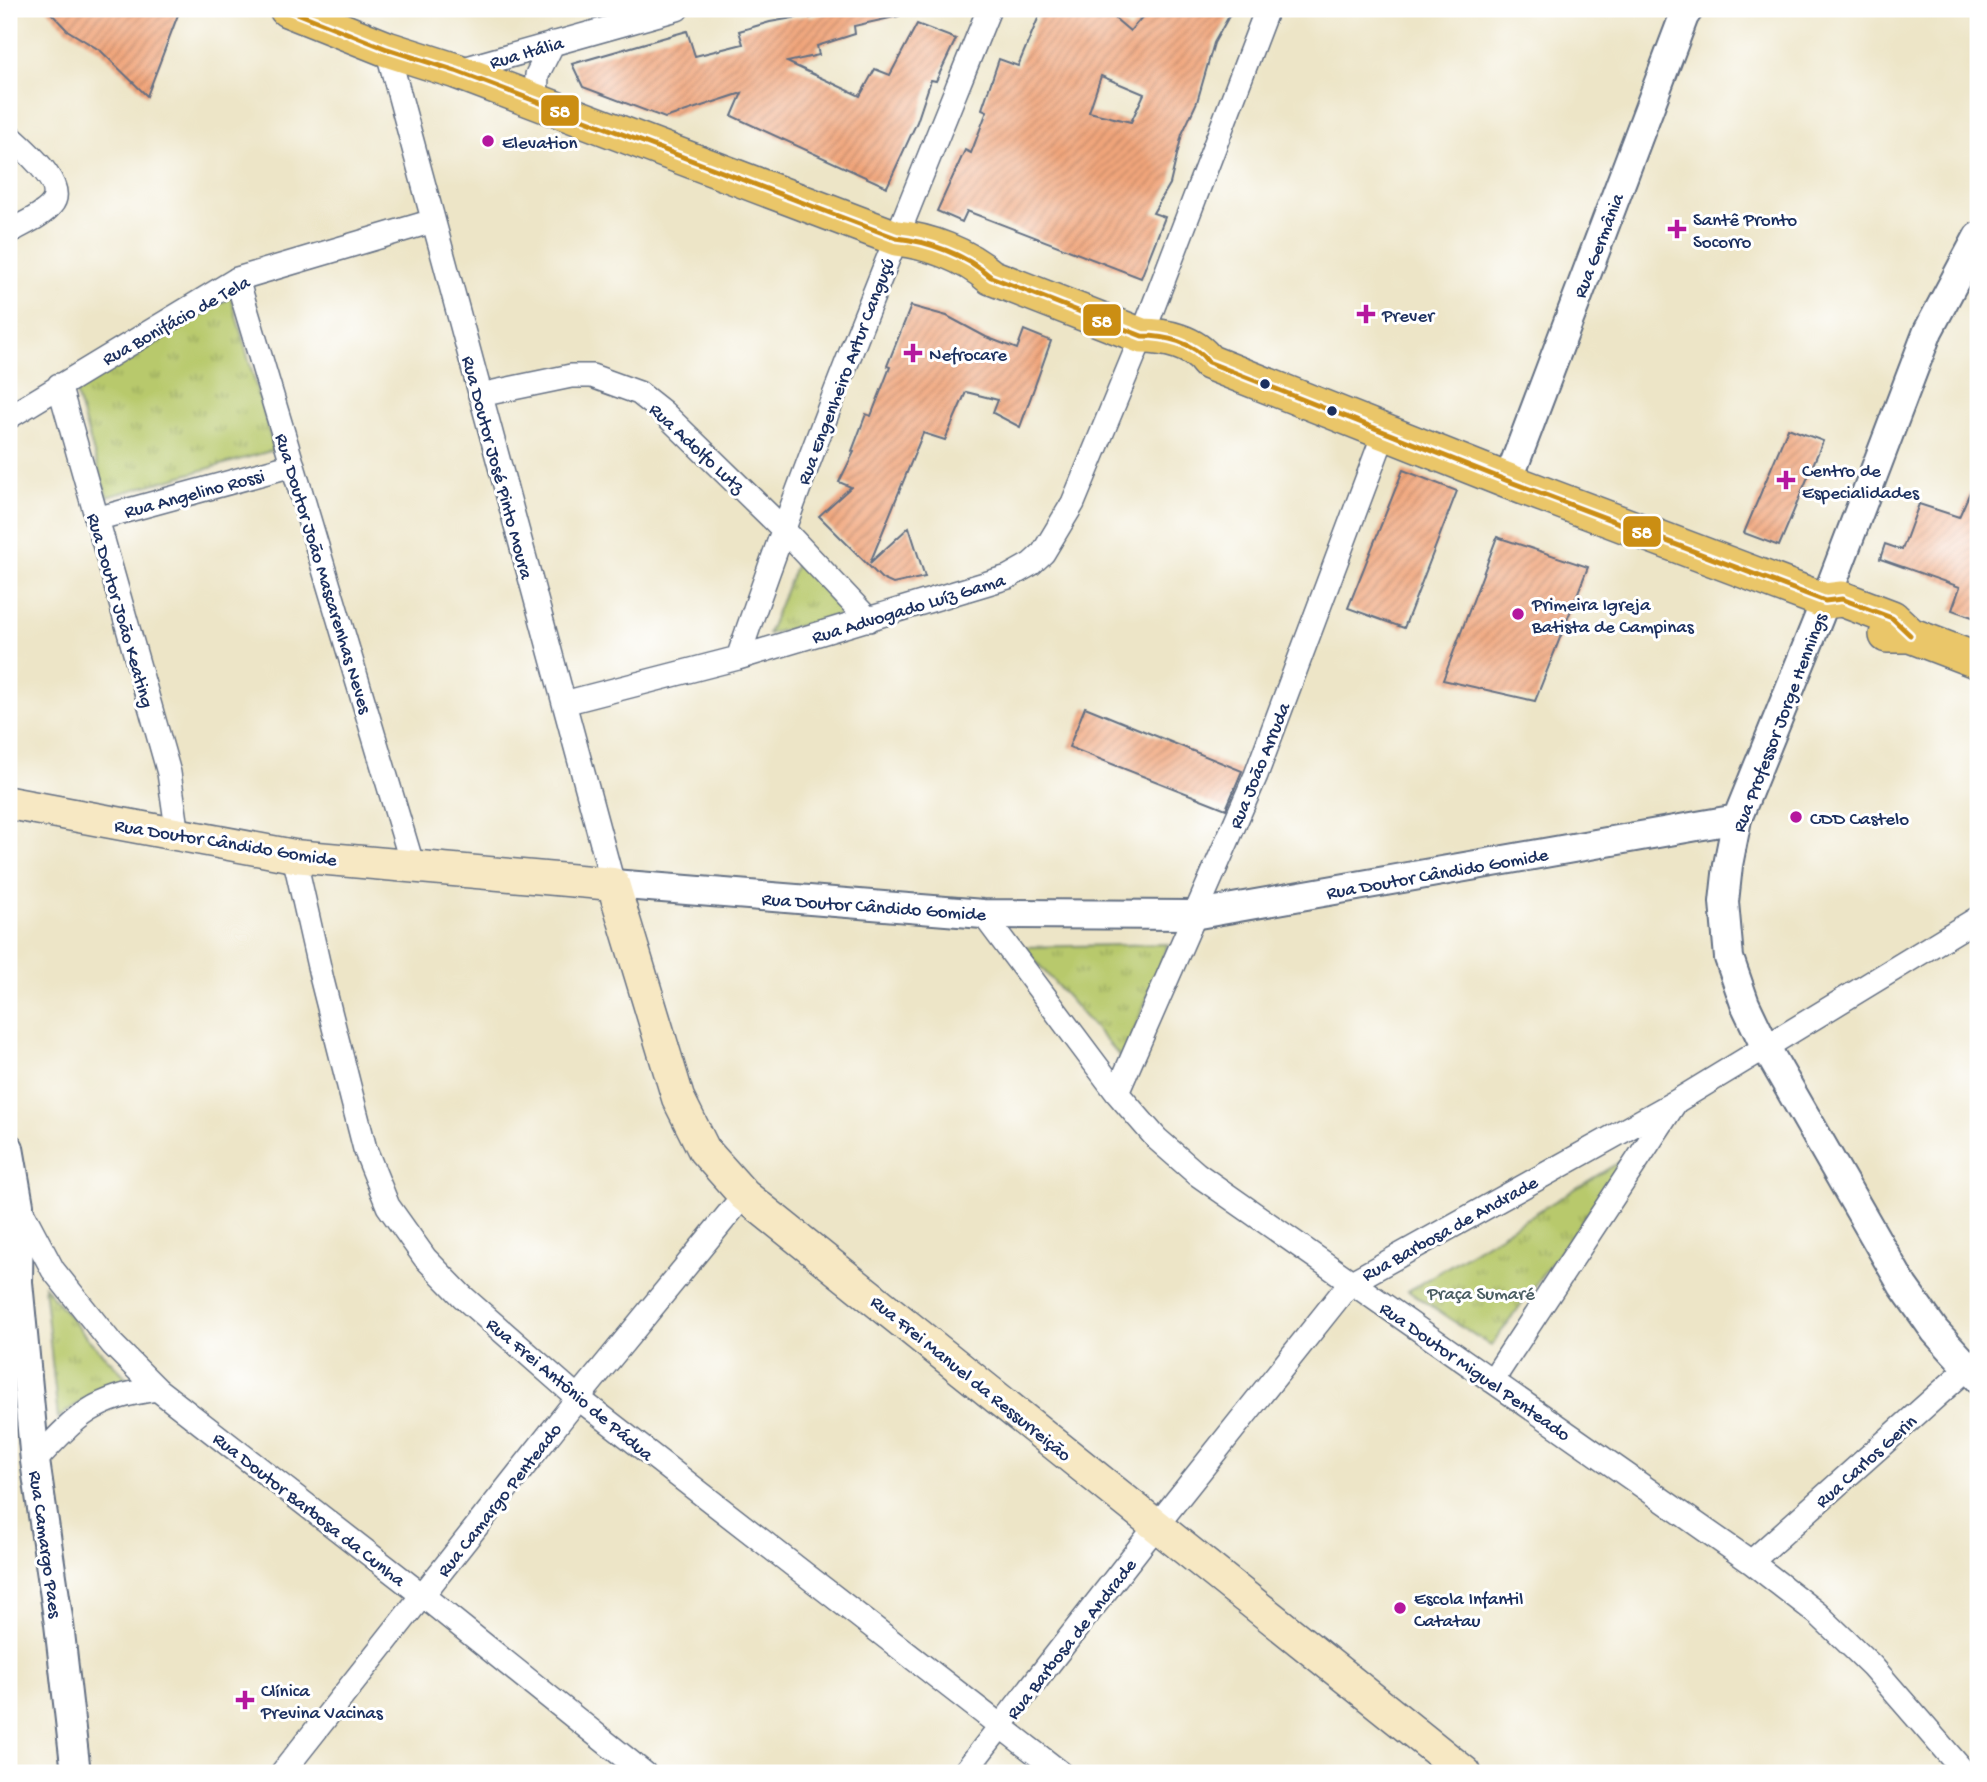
<svg xmlns="http://www.w3.org/2000/svg" width="1987" height="1782" font-family="'Gochi Hand',sans-serif">
  <style>
    .grass { fill: url(#grass-tufts); stroke: #6a7c65; stroke-width: 2 }
    .building { fill: url(#building-hatch); fill-rule: evenodd }
    .lines { fill: none; stroke-linecap: round; stroke-linejoin: round }
    .minor-casing { stroke: #646f83; stroke-width: 26 }
    .tertiary-casing { stroke: #646f83; stroke-width: 32 }
    .secondary-casing { stroke: #646f83; stroke-width: 35 }
    .primary-casing { stroke: #646f83; stroke-width: 38 }
    .minor { stroke: #fff; stroke-width: 23 }
    .tertiary { stroke: #fff; stroke-width: 28 }
    .secondary { stroke: #f7e8c3; stroke-width: 32 }
    .primary { stroke: #eac669; stroke-width: 35 }
    .bus-1-casing { stroke: #fff; stroke-width: 10 }
    .bus-1 { stroke: #cb8e13; stroke-width: 5 }
    .poi-dot { fill: #b5179e; stroke: #fff; stroke-width: 2.5 }
    .bus-dot { fill: #1b2f5e; stroke: #fff; stroke-width: 2.5 }
    .labels { text-anchor: middle; stroke-width: 6; stroke-linejoin: round; paint-order: stroke }
    .street-label { font-size: 19px; fill: #1b2f5e; stroke: #fff }
    .poi-label { font-size: 19px; fill: #1b2f5e; stroke: #fff; text-anchor: start }
    .park-label { font-size: 19px; fill: #4a5d62; stroke: #fff }
    .line-badge { stroke: #fff; stroke-width: 2.5 }
    .badge-label { font-size: 19px; text-anchor: middle; font-weight: bold; fill: #fff }
  </style>
  <defs>
    <pattern id="grass-tufts" width="24" height="20" patternUnits="userSpaceOnUse" patternTransform="scale(1.75)"><rect width="24" height="20" fill="#b8c96c"/><path d="M3 7l-1-3M5 7V3M7 7l1-3M15 17l-1-3M17 17v-4M19 17l1-3" fill="none" stroke="#95a45c"/></pattern>
    <pattern id="building-hatch" width="6" height="6" patternUnits="userSpaceOnUse" patternTransform="scale(1.75)"><rect width="6" height="6" fill="#f1a57a"/><path d="M-1 1l2-2M0 6l6-6M5 7l2-2" fill="none" stroke="#c28767"/></pattern>
  </defs>
  <rect width="100%" height="100%" fill="#fff"/>
  <filter id="ink" filterUnits="userSpaceOnUse"><feTurbulence type="fractalNoise" baseFrequency=".0143" numOctaves="2"/><feDisplacementMap in="SourceGraphic" scale="14" xChannelSelector="R" yChannelSelector="G"/><feConvolveMatrix kernelMatrix="1 2 1 2 8 2 1 2 1" color-interpolation-filters="sRGB"/></filter>
  <filter id="wash" filterUnits="userSpaceOnUse"><feTurbulence type="fractalNoise" baseFrequency=".00686" numOctaves="4" result="noise"/><feDisplacementMap in="SourceGraphic" scale="28" xChannelSelector="R" yChannelSelector="G"/><feGaussianBlur stdDeviation="1.57" result="paint"/><feColorMatrix in="noise" values="0 0 0 0 0 0 0 0 0 0 0 0 0 0 0 0 0 1.4 0 .05"/><feComposite in="paint" operator="in"/></filter>
  <g filter="url(#wash)">
    <rect width="100%" height="100%" fill="#ede5c7"/>
    <path class="grass" d="M 231,297 L 274,450 L 107,497 L 75,390 Z
      M 798,559 L 844,614 L 768,634 Z
      M 1168,944 L 1123,1060 L 1023,947 Z
      M 1629,1156 L 1491,1346 L 1408,1291 Z
      M 44,1286 L 88,1339 L 128,1379 L 91,1394 L 58,1418 Z"/>
    <g id="blocks">
      <path class="building" d="M 47,9 L 170,9 L 179,12 L 147,96 L 101,51 L 67,30 Z
        M 840,9 L 898,9 L 899,16 L 854,26 L 855,34 L 817,46 L 819,55 L 787,62 L 860,96 L 875,69 L 890,75 L 917,24 L 956,39 L 936,81 L 931,80 L 917,122 L 887,187 L 732,116 L 742,93 L 665,118 L 583,87 L 572,64 L 687,31 L 695,56 L 743,44 L 739,31 L 770,22 L 810,15 L 810,18 Z
        M 1042,9 L 1057,15 L 1060,9 L 1104,9 L 1130,31 L 1149,9 L 1233,9 L 1214,43 L 1197,102 L 1182,134 L 1170,184 L 1153,213 L 1165,217 L 1141,278 L 967,211 L 962,222 L 937,211 L 965,150 L 971,153 L 987,111 L 982,109 L 999,59 L 1018,66 ZM 1101,76 L 1144,94 L 1131,122 L 1089,112 Z
        M 911,306 L 947,316 L 986,337 L 1017,349 L 1024,330 L 1051,341 L 1020,427 L 993,413 L 998,400 L 966,392 L 945,440 L 923,433 L 870,563 L 909,527 L 925,577 L 893,584 L 882,579 L 819,516 L 851,487 L 839,482 L 854,452 L 852,451 L 866,414 L 871,416 L 890,367 L 887,366 Z
        M 1788,428 L 1823,441 L 1779,546 L 1744,533 Z
        M 1403,470 L 1457,491 L 1404,628 L 1348,608 Z
        M 1978,474 L 1978,619 L 1952,610 L 1960,587 L 1880,559 L 1885,544 L 1902,550 L 1919,504 L 1959,517 Z
        M 1497,537 L 1588,567 L 1535,701 L 1443,680 Z
        M 1085,707 L 1242,771 L 1226,809 L 1069,747 Z"/>
    </g>
  </g>
  <g filter="url(#ink)">
    <use href="#blocks" fill-opacity="0" stroke="#646f83" stroke-width="2"/>
    <g class="lines">
      <defs>
        <path id="minor" d="M 387,49 L 613,884
          M 456,71 L 677,9
          M 536,103 L 537,75 L 553,43
          M 9,135 C 22,148 69,185 51,205 C 41,217 22,224 9,232
          M 237,279 L 413,867
          M 59,385 L 169,773 L 178,835
          M 480,395 L 571,376 L 592,376 L 639,393 L 663,412 L 782,528 L 869,620
          M 9,417 L 237,279 L 433,221
          M 96,519 L 293,465
          M 738,658 C 813,438 902,224 989,9
          M 564,703 L 738,658 L 1008,577 L 1031,564 L 1043,553 L 1073,503 L 1142,336 L 1267,9
          M 294,856 L 322,980 L 365,1149 L 388,1206 L 425,1258 L 462,1296 L 578,1398 L 1061,1773
          M 983,914 L 1117,1093 L 1157,1139 L 1197,1174 L 1751,1562 L 1818,1614 L 1872,1666 L 1965,1773
          M 1117,1093 L 1256,775 L 1385,431
          M 19,1206 L 53,1270 L 112,1344 L 157,1389 L 422,1595 L 644,1773
          M 1492,1381 L 1675,1103
          M 35,1461 C 77,1416 94,1397 157,1389
          M 1751,1562 L 1978,1359
          M 282,1773 L 578,1398 L 744,1195
          M 964,1773 L 1157,1525 L 1350,1283 L 1677,1101 L 1978,918"/>
        <path id="tertiary" d="M 1978,237 L 1928,331 L 1819,617 L 1737,819 L 1728,865 L 1724,902 L 1729,958 L 1745,1004 L 1765,1046 L 1903,1286 L 1935,1331 L 1978,1378
          M 1508,481 L 1684,16 L 1689,9
          M 613,884 L 983,914 L 1193,915 L 1737,819
          M 9,1148 L 19,1205 L 18,1282 L 35,1461 L 59,1624 L 76,1773"/>
        <path id="secondary" d="M 9,803 L 294,856 L 613,884 L 678,1098 L 704,1150 L 744,1195 L 1465,1773"/>
        <path id="primary" d="M 287,9 L 387,49 L 456,71 L 896,238 C 928,241 966,255 991,277 L 1142,336 C 1165,336 1194,342 1208,362 L 1508,481 L 1825,601 L 1842,599 L 1892,618 L 1910,635
          M 1887,635 L 1910,635 L 1978,661"/>
      </defs>
      <use href="#minor" class="minor-casing"/>
      <use href="#tertiary" class="tertiary-casing"/>
      <use href="#secondary" class="secondary-casing"/>
      <use href="#primary" class="primary-casing"/>
      <use href="#minor" class="minor"/>
      <use href="#tertiary" class="tertiary"/>
      <use href="#secondary" class="secondary"/>
      <use href="#primary" class="primary"/>
      <defs>
        <path id="bus-1" d="M 287,9 L 387,49 L 456,71 L 896,238 C 928,241 966,255 991,277 L 1142,336 C 1165,336 1194,342 1208,362 L 1508,481 L 1825,601 L 1842,599 L 1892,618 L 1910,635"/>
      </defs>
      <use href="#bus-1" class="bus-1-casing"/>
      <use href="#bus-1" class="bus-1"/>
    </g>
  </g>
  <g class="poi-dot">
    <circle cx="488" cy="141" r="7"/>
    <path d="M1673.5 218.5h7v7h7v7h-7v7h-7v-7h-7v-7h7z"/>
    <path d="M1362.5 303.5h7v7h7v7h-7v7h-7v-7h-7v-7h7z"/>
    <path d="M909.5 342.5h7v7h7v7h-7v7h-7v-7h-7v-7h7z"/>
    <path d="M1782.5 469.5h7v7h7v7h-7v7h-7v-7h-7v-7h7z"/>
    <circle cx="1518" cy="614" r="7"/>
    <circle cx="1796" cy="817" r="7"/>
    <circle cx="1400" cy="1608" r="7"/>
    <path d="M241.5 1689.5h7v7h7v7h-7v7h-7v-7h-7v-7h7z"/>
  </g>
  <g class="bus-dot">
    <circle cx="1265" cy="384" r="6"/>
    <circle cx="1332" cy="411" r="6"/>
  </g>
  <g class="labels">
    <g class="street-label">
      <text transform="translate(526 51) rotate(-16)" y="7">Rua Itália</text>
      <text transform="translate(1597 245) rotate(-69)" y="7">Rua Germânia</text>
      <text transform="translate(175 319) rotate(-29)" y="7">Rua Bonifácio de Tela</text>
      <text transform="translate(844 371) rotate(-69)" y="7">Rua Engenheiro Artur Canguçú</text>
      <text transform="translate(698 447) rotate(43)" y="7">Rua Adolfo Lutz</text>
      <text transform="translate(499 467) rotate(75)" y="7">Rua Doutor José Pinto Moura</text>
      <text transform="translate(194 492) rotate(-15)" y="7">Rua Angelino Rossi</text>
      <text transform="translate(325 573) rotate(73)" y="7">Rua Doutor João Mascarenhas Neves</text>
      <text transform="translate(908 607) rotate(-17)" y="7">Rua Advogado Luíz Gama</text>
      <text transform="translate(122 610) rotate(74)" y="7">Rua Doutor João Keating</text>
      <text transform="translate(1778 722) rotate(-69)" y="7">Rua Professor Jorge Hennings</text>
      <text transform="translate(1258 765) rotate(-68)" y="7">Rua João Arruda</text>
      <text transform="translate(226 841) rotate(9)" y="7">Rua Doutor Cândido Gomide</text>
      <text transform="translate(1437 872) rotate(-10)" y="7">Rua Doutor Cândido Gomide</text>
      <text transform="translate(874 905) rotate(4)" y="7">Rua Doutor Cândido Gomide</text>
      <text transform="translate(1449 1227) rotate(-29)" y="7">Rua Barbosa de Andrade</text>
      <text transform="translate(1476 1370) rotate(35)" y="7">Rua Doutor Miguel Penteado</text>
      <text transform="translate(972 1377) rotate(39)" y="7">Rua Frei Manuel da Ressurreição</text>
      <text transform="translate(571 1388) rotate(40)" y="7">Rua Frei Antônio de Pádua</text>
      <text transform="translate(1865 1460) rotate(-42)" y="7">Rua Carlos Gerin</text>
      <text transform="translate(498 1499) rotate(-52)" y="7">Rua Camargo Penteado</text>
      <text transform="translate(310 1508) rotate(38)" y="7">Rua Doutor Barbosa da Cunha</text>
      <text transform="translate(47 1544) rotate(82)" y="7">Rua Camargo Paes</text>
      <text transform="translate(1070 1638) rotate(-52)" y="7">Rua Barbosa de Andrade</text>
    </g>
    <g class="poi-label">
      <text x="502" y="148">Elevation</text>
      <text x="1693" y="225">Santê Pronto<tspan x="1693" dy="22">Socorro</tspan></text>
      <text x="1382" y="321">Prever</text>
      <text x="929" y="360">Nefrocare</text>
      <text x="1802" y="476">Centro de<tspan x="1802" dy="22">Especialidades</tspan></text>
      <text x="1532" y="610">Primeira Igreja<tspan x="1532" dy="22">Batista de Campinas</tspan></text>
      <text x="1810" y="824">CDD Castelo</text>
      <text x="1414" y="1604">Escola Infantil<tspan x="1414" dy="22">Catatau</tspan></text>
      <text x="261" y="1696">Clínica<tspan x="261" dy="22">Previna Vacinas</tspan></text>
    </g>
    <g class="park-label">
      <text x="1481" y="1299">Praça Sumaré</text>
    </g>
  </g>
  <g class="line-badge">
    <rect x="540" y="94" width="40" height="33" rx="7" fill="#cb8e13"/>
    <rect x="1082" y="303" width="40" height="34" rx="7" fill="#cb8e13"/>
    <rect x="1622" y="515" width="40" height="33" rx="7" fill="#cb8e13"/>
  </g>
  <g class="badge-label">
    <text x="560" y="117">58</text>
    <text x="1102" y="327">58</text>
    <text x="1642" y="538">58</text>
  </g>
  <rect width="1987" height="1782" fill="none" stroke="#fff" stroke-width="35"/>
</svg>
